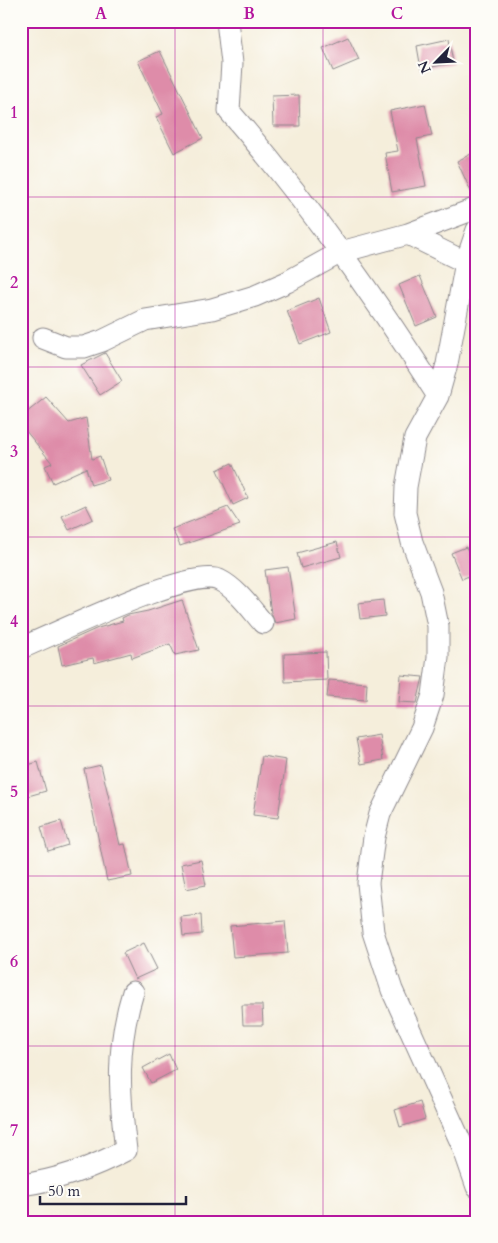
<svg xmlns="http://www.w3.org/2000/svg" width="498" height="1243" font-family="Cardo,serif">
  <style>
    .building { fill: #de8ca9 }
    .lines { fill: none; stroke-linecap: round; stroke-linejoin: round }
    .minor-casing { stroke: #8c888b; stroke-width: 23 }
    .minor { stroke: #fff; stroke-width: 21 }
    .grid { fill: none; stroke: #b5179e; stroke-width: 1; stroke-opacity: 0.55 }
    .neatline { fill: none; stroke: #b5179e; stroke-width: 2 }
    .grid-label { font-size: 16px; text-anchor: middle; font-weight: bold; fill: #b5179e }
  </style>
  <rect width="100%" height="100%" fill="#fdfcf7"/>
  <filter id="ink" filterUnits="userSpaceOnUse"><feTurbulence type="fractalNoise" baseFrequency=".02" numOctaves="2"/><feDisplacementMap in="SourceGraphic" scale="10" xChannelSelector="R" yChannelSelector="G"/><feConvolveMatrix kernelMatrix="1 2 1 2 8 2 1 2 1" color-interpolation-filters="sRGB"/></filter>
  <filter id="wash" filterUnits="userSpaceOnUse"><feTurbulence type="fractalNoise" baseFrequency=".0096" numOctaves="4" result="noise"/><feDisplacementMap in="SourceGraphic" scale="20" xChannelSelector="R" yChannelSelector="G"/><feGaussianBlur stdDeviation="1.12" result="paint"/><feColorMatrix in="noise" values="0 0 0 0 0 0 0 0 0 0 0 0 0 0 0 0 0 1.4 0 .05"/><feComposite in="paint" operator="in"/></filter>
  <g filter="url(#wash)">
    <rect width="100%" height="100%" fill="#f5eedb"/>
    <g id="blocks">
      <path class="building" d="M 348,37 L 359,60 L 333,71 L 323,48 Z
        M 449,39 L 453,63 L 421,69 L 417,46 Z
        M 160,51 L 203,138 L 174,153 L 156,117 L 163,114 L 138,61 Z
        M 299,95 L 300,126 L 273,126 L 272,96 Z
        M 425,104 L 432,136 L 417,139 L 426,186 L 392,192 L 385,153 L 398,151 L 390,111 Z
        M 477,151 L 477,196 L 473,196 L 457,161 Z
        M 420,276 L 437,317 L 416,326 L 399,285 Z
        M 319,298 L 331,332 L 300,344 L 287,311 Z
        M 105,353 L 122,381 L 100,395 L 81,365 Z
        M 46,397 L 69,423 L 86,418 L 92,459 L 100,456 L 108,480 L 91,485 L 86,468 L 53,483 L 45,466 L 52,463 L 21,425 L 21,417 Z
        M 232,463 L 248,498 L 233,505 L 217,470 Z
        M 86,505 L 93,519 L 69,530 L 62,516 Z
        M 228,507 L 240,525 L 180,546 L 172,529 Z
        M 337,542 L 341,557 L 301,568 L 297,553 Z
        M 466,547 L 477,572 L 462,579 L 451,553 Z
        M 288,567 L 296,619 L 275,623 L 271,613 L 265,570 Z
        M 182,600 L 199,650 L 175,655 L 170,644 L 132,658 L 131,653 L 94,663 L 93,658 L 62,665 L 58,646 L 98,628 L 123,621 L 122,618 L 128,615 L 148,611 Z
        M 383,600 L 385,616 L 360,619 L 358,603 Z
        M 326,652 L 327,680 L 285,682 L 284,654 Z
        M 401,675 L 423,677 L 417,703 L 399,702 Z
        M 329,680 L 367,683 L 366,700 L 327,697 Z
        M 379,735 L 383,760 L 361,764 L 356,739 Z
        M 262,756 L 286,760 L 278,818 L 253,815 Z
        M 38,762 L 46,791 L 21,798 L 21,767 Z
        M 101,765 L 120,845 L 125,844 L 132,876 L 107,881 L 84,769 Z
        M 61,821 L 68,845 L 48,851 L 41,827 Z
        M 201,860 L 206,885 L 186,889 L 181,864 Z
        M 201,915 L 202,934 L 183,936 L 181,917 Z
        M 285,921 L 288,953 L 233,957 L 230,926 Z
        M 144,943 L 157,969 L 135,979 L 123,953 Z
        M 242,1005 L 262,1005 L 263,1025 L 243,1025 Z
        M 169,1054 L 176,1070 L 151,1083 L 143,1068 Z
        M 420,1102 L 425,1119 L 400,1127 L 395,1110 Z"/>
    </g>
  </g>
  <g filter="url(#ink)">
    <use href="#blocks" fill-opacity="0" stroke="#8c888b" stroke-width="1"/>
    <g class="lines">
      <defs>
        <path id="minor" d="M 227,21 L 232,63 L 229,111 C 306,200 375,297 438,396
          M 477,230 L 466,262 L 447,364 L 438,396 L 415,438 L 406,487 L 405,513 L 412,542 L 431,592 L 438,626 L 438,657 L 433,695 L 422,728 L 380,814 L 374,837 L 368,883 L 373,932 L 392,990 L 463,1147 L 477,1187
          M 408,234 L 477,268
          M 43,338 L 66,347 L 84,347 L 102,341 L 145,320 L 212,309 L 255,296 L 287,282 L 341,252 L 408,234 L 477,208
          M 21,648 C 56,634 190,567 219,580 C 237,589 251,609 263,623
          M 21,1185 C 59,1180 92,1168 126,1150 C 119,1093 116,1047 133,992"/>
      </defs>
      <use href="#minor" class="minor-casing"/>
      <use href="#minor" class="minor"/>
    </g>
  </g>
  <path class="grid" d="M 175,21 L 175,1222M 323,21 L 323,1222M 21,197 L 477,197M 21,367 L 477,367M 21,537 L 477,537M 21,706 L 477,706M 21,876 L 477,876M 21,1046 L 477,1046"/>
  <rect width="498" height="1243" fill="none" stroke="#fdfcf7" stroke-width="55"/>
  <g transform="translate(436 62) rotate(246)" stroke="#fdfcf7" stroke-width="4" paint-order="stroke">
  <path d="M0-4L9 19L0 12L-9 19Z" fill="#22223b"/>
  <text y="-8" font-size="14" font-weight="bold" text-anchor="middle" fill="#22223b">N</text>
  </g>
  <path d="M40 1196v8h146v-8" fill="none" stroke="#22223b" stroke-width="2.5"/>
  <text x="48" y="1196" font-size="15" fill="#22223b" stroke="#fdfcf7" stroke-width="4" paint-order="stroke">50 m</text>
  <rect x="28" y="28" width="442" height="1188" class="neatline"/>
  <g class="grid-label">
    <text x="101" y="19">A</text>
    <text x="249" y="19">B</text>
    <text x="397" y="19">C</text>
    <text x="14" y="118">1</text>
    <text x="14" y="288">2</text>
    <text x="14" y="457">3</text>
    <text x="14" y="627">4</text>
    <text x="14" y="797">5</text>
    <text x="14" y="967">6</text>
    <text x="14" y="1136">7</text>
  </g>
</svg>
